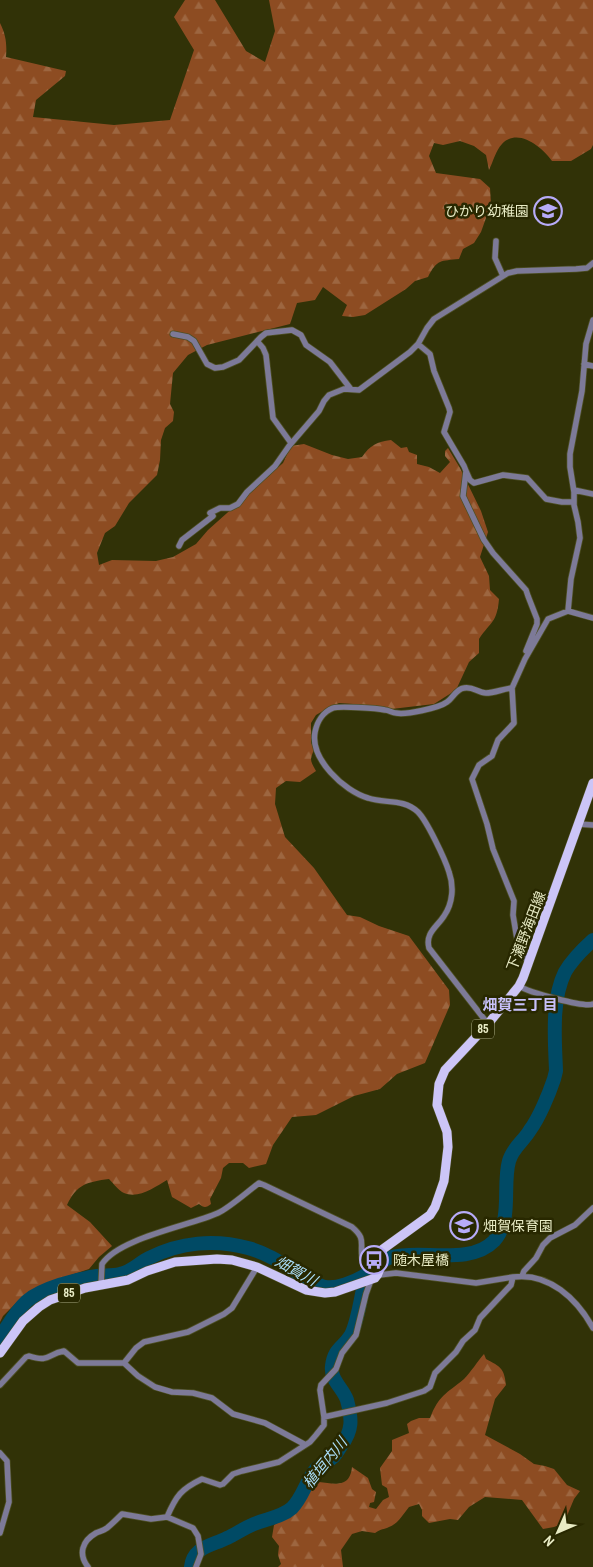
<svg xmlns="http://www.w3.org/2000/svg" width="593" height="1567" font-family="'Archivo Narrow','Noto Sans JP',sans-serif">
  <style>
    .forest { fill: url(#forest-firs) }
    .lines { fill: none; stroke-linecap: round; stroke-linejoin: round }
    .river { stroke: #004a65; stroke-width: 14 }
    .street-casing { stroke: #4e5025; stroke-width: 7 }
    .primary-casing { stroke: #4e5025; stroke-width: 10 }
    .street { stroke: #7d7a98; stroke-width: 5.5 }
    .primary { stroke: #ccc5f7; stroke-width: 9 }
    .labels { text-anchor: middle; stroke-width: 5; stroke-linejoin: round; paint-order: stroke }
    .shield { fill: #282800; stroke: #aeb089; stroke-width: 1 }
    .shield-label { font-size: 12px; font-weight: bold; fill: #e8ebc4 }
    .poi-label { font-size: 14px; fill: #e8ebc4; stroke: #282800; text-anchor: start }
    .street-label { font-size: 14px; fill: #e8ebc4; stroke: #282800 }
    .neighbourhood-label { font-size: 15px; font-weight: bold; fill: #c8c1fa; stroke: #282800 }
    .water-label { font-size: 15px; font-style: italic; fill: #abdef9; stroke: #282800 }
  </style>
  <defs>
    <pattern id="forest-firs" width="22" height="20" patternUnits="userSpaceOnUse" patternTransform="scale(1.25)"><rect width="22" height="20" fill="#8d4c22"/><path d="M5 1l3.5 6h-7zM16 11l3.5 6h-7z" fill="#9d6640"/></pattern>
  </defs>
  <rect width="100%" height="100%" fill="#313207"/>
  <path class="forest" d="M 185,0 L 215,0 L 246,51 L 265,62 L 275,31 L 269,0 L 593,0 L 593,145 L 591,149 L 571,161 L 552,161 C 542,147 518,127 502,144 C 496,150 493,162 489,170 L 486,155 L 474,146 L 460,141 L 443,145 L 434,143 L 429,156 L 436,173 L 480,179 L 490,188 L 491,204 L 481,232 L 474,243 L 463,249 L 459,259 C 441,261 437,259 428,277 L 415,281 L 406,289 L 365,315 L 353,317 L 342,316 L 347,305 L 323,287 L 315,300 L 297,303 L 290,324 L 207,345 L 188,355 L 173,373 L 170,404 L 174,412 L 173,421 L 165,428 L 161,440 L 160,460 L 157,475 L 129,503 L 115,526 L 105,533 L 97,553 L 99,565 L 112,560 L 156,561 L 173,557 L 196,544 L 208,530 L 283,463 L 291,446 L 304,444 L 332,455 L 348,459 L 362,457 C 370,445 377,442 391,440 L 401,448 L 407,447 L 409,452 L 417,455 L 417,464 L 429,467 L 440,473 L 450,462 L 445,456 L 445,451 L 448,448 L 460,468 L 481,511 L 488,532 L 480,557 L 489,576 L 490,590 L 499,599 C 497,623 491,621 479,639 L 479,653 L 469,662 L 456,690 L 434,704 L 383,710 L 353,704 L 339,703 L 328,708 L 316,715 L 311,723 L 311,743 C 316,750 312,752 311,759 C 311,763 314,767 316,771 L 300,782 L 286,781 L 276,788 L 275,804 L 285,837 L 314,868 L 347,915 L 360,917 L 379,926 L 409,936 L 449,990 L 450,1005 L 425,1063 L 397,1074 L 380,1089 L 354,1096 L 316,1115 L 292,1117 L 273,1145 L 266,1164 L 249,1168 L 243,1163 L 229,1163 L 223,1168 L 221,1178 L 210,1199 L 211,1204 C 206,1208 204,1208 199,1204 L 191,1208 L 172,1197 L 167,1180 C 155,1187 139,1199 124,1193 C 119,1191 113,1183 109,1179 C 87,1182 77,1184 67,1205 L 90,1222 L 112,1246 L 99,1257 L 89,1269 L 65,1277 L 35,1289 L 17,1302 L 3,1316 L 0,1322 L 0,23 C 6,35 7,44 6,57 L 66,71 L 65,76 L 36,100 L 33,117 L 114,125 L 170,120 L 194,50 L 174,17 Z
    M 484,1354 L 486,1359 C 501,1367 504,1368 506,1385 L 495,1399 L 485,1435 L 520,1454 L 534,1464 L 545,1466 L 554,1469 L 567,1485 L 580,1491 L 574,1499 L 564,1523 L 554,1527 L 543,1529 L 522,1500 L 485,1497 L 469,1507 L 458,1520 L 450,1519 L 429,1523 L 422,1516 L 422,1510 L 419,1504 L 409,1507 C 404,1513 398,1524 389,1527 C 383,1530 382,1528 375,1533 L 362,1531 L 352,1534 L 341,1550 L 343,1567 L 278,1567 L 281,1564 L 278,1555 L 279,1546 L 272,1537 L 274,1525 C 282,1520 292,1516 298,1510 C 306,1501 308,1489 319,1482 C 335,1484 350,1488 352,1467 L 368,1478 L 372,1489 L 376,1492 L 374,1502 L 370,1503 L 369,1507 L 376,1509 L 383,1500 L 389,1497 L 387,1488 L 382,1485 L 380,1468 L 392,1451 L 392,1440 L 409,1433 L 407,1424 L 411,1421 L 419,1418 L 430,1418 C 439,1395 446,1394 464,1379 C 471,1372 477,1362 484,1354 Z"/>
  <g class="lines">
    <path class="river" d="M 0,1338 C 8,1325 15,1312 27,1301 C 42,1288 77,1279 97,1276 C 104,1275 112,1276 120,1274 C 131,1272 139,1263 149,1258 C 180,1242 215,1239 248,1248 C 271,1254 290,1269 311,1281 C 316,1283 320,1286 325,1287 C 337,1289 354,1282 364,1276 C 368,1274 369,1271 372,1268 C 377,1264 385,1259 392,1257 C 420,1249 470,1266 494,1241 C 513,1220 502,1186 509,1161 C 513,1147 523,1142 530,1130 C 539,1118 549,1094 554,1079 L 556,1071 C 555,1041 551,1000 565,972 C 572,960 583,949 593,940
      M 191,1567 C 193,1547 211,1546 227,1538 C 236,1534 244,1528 254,1524 C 266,1519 282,1517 292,1508 C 303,1497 306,1481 316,1469 C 321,1465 327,1462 332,1458 C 336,1455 338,1450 341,1446 C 353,1430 352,1419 347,1400 C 343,1388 330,1380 332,1366 C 334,1348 343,1348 351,1335 C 359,1318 361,1294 366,1276"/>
    <defs>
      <path id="street" d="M 496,241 L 495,258 L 503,276
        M 173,334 L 188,337 L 194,341 L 207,364 L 215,368 L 223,367 L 239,360 L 261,337 L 266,333 L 292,330 L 301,335 L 306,345 L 330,362 L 350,388
        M 257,341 L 263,348 L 266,355 L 273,418 L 291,443
        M 418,344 L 430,354 L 434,371 L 449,408 L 450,412 L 444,432 L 464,466 L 466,471 L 463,496 L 484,540 L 493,553 L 526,590 L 528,596 L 537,619 L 537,624 L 526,651
        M 584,364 L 593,366
        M 466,471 L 470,480 L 474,483 L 503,475 L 527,478 L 546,499 L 562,502 L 574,502
        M 574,490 L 593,494
        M 179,546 L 182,540 L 213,516 L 210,513 L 220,508 L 230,508 L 238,504 L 247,492 L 275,466 L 289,446 L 319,411 L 324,401 L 329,395 L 344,389 L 359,390 L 410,352 L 418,344 L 427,328 L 434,319 L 508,273 L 517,271 L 576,269 L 587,268 L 593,263
        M 568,611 L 571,579 L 580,538 L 578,522 L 574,505 L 574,492 L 570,467 L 570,454 L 582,391 L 586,344 L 593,320
        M 578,824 L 593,825
        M 529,965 L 517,939 L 513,915 L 514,901 L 493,849 L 487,824 L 472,779 L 479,765 L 492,756 L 498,740 L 514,723 L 512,688 L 525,659 L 548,619 L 568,611 L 593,618
        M 519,986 C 528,992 585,1008 593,1004
        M 488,1024 L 429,948 C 425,933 437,927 444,916 C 453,903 454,886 449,872 C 445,859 427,821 418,812 C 403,798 385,804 368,798 C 344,791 310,759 315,732 C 317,722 323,712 333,708 C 339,706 376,708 385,710 C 389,710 392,713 396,713 C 406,715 439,708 447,702 C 453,698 456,689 464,688 C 473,686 478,693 486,693 C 494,693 503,689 512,688
        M 379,1275 L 396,1273 L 476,1283 L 513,1277
        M 522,1276 L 524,1271 L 536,1258 L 543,1245 L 550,1238 L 575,1225 L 593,1208
        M 101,1286 L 102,1264 C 119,1238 189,1226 218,1213 C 229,1208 247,1192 259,1183 L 264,1185 L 352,1227 C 366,1239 360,1242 362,1258 L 381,1252
        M 124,1363 L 136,1348 L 144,1342 L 188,1332 L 224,1314 L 232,1308 L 257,1267
        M 0,1385 L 26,1357 L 29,1356 C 50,1363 47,1354 64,1351 L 78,1363 L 124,1363 L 138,1376 L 155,1387 L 172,1392 L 193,1393 L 212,1398 L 233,1414 L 265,1423 L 304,1444
        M 324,1417 L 387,1403 L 424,1391 L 430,1387 L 435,1373 L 456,1352 L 463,1341 L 475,1330 L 480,1318 L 511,1285 L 513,1277 C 549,1272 577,1299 593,1328
        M 0,1453 L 7,1461 L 9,1502 L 0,1533
        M 167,1517 L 193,1528 L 198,1536 L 201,1554 L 196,1567
        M 88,1567 C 78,1554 82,1541 96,1533 C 100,1531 103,1531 107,1528 C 112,1524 117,1519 122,1514 L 151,1519 L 167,1517 C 176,1496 181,1489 202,1479 L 220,1485 L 223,1484 L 233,1474 L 242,1471 L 279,1462 L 310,1442 L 316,1435 L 324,1425 L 324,1417 L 320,1390 L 321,1385 L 336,1369 L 342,1353 L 356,1335 L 366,1294 L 371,1280"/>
      <path id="primary" d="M 0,1353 L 23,1321 L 39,1307 L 50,1300 L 85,1288 L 128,1280 L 147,1271 L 175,1262 L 217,1259 L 232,1260 L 257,1267 L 306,1290 L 325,1293 L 335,1292 L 375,1278 C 384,1269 377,1258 383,1249 L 430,1215 L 435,1207 L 444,1181 L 448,1147 L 447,1132 L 437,1105 L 439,1084 L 445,1070 L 488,1024 L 519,986 L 523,978 L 593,783"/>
    </defs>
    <use href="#street" class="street-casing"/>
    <use href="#primary" class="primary-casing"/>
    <use href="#street" class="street"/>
    <use href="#primary" class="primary"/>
  </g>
  <defs>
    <symbol id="school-ring" viewBox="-11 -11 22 22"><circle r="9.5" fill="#282800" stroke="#b7abf8" stroke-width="1.5"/><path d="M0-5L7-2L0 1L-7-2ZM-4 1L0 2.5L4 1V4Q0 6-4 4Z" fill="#b7abf8"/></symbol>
    <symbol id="bus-ring" viewBox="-11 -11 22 22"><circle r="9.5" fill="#282800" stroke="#b7abf8" stroke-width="1.5"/><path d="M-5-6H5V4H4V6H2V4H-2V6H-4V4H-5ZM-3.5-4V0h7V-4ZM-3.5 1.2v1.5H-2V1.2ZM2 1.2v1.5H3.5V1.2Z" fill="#b7abf8"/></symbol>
  </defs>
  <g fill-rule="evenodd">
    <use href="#school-ring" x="532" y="195" width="32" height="32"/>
    <use href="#school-ring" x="448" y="1210" width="32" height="32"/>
    <use href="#bus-ring" x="358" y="1244" width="32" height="32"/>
  </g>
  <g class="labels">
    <g class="shield">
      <rect x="472" y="1019.5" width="22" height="19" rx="4"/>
      <rect x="58" y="1283.5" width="22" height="19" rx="4"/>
    </g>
    <g class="shield-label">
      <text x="483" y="1033">85</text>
      <text x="69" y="1297">85</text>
    </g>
    <g class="poi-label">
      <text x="529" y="216" text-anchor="end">ひかり幼稚園</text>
      <text x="483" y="1231">畑賀保育園</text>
      <text x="393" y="1265">随木屋橋</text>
    </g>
    <g class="street-label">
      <text transform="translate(526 931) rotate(-69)" y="5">下瀬野海田線</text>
    </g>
    <g class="neighbourhood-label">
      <text x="520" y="1010">畑賀三丁目</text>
    </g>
    <g class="water-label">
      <text transform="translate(296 1271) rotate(29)" y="5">畑賀川</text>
      <text transform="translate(325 1463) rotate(-51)" y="5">植垣内川</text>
    </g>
  </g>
  <g transform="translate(558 1532) rotate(225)" stroke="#282800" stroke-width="4" paint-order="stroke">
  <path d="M0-4L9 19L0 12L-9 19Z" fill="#e8ebc4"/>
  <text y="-8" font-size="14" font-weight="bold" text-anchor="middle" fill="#e8ebc4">N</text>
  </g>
</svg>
